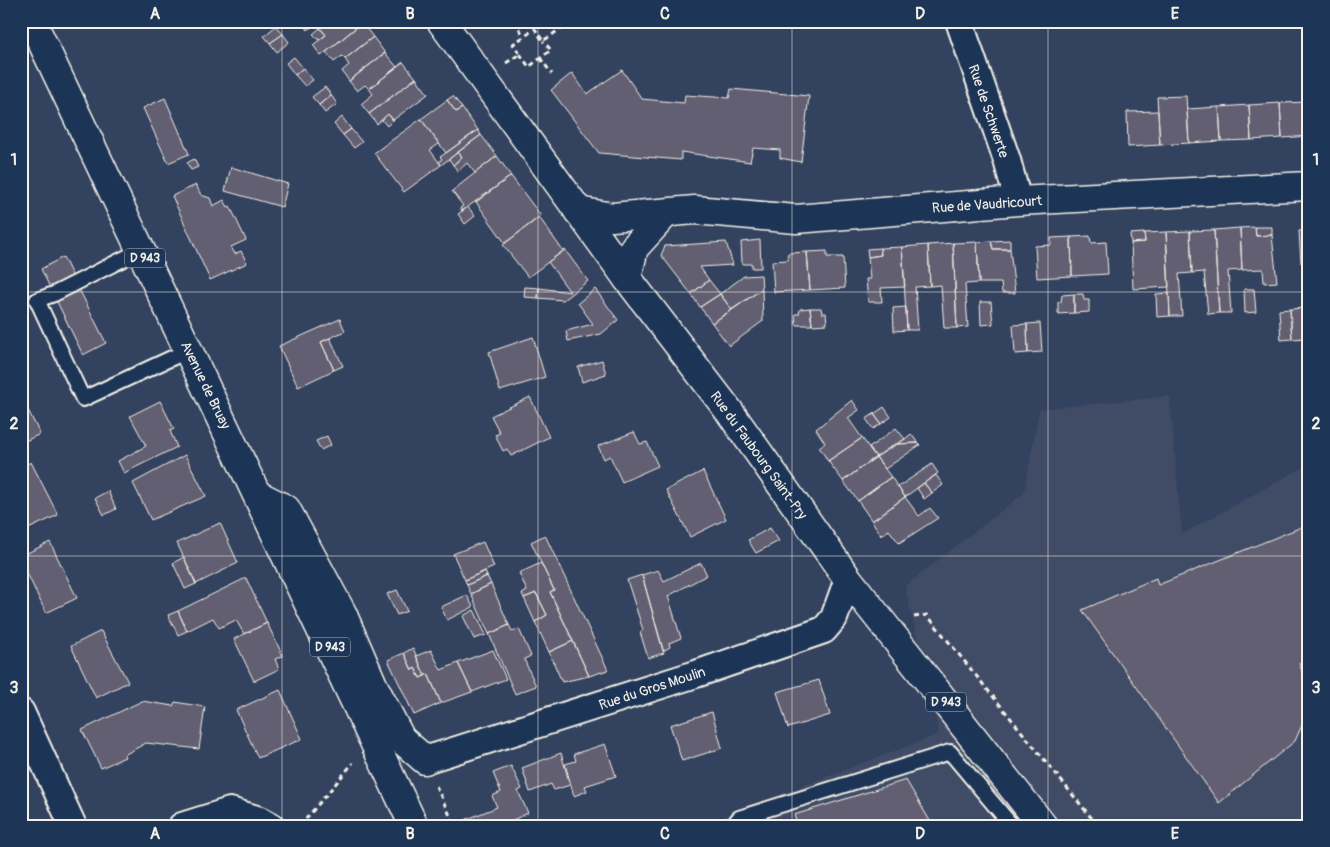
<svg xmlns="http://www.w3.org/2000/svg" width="1330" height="847" font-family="Pangolin,sans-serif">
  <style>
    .built { fill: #414b65 }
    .building { fill: #645f72; stroke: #f4f1e8 }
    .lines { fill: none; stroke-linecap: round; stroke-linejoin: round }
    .lane-casing { stroke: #f4f1e8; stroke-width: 18 }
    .street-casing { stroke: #f4f1e8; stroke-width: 30 }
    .secondary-casing { stroke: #f4f1e8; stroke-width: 31 }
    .primary-casing { stroke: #f4f1e8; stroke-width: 31 }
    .path { stroke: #f4f1e8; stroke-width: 3; stroke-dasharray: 5 4; stroke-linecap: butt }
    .lane { stroke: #1d3557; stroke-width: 14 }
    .street { stroke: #1d3557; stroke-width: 26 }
    .secondary { stroke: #1d3557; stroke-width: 28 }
    .primary { stroke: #1d3557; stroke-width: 28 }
    .grid { fill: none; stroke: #f4f1e8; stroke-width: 1; stroke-opacity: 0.55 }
    .labels { text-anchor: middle; stroke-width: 4; stroke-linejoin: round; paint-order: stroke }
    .shield { fill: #1d3557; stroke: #b4b9bc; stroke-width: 1 }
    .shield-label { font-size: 12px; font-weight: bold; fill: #f4f1e8 }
    .street-label { font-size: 14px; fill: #f4f1e8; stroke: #1d3557 }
    .neatline { fill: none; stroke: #f4f1e8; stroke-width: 2 }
    .grid-label { font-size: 16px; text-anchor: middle; font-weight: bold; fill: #f4f1e8 }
  </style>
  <rect width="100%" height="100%" fill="#32425f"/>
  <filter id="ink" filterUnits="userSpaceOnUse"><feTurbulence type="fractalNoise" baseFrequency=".02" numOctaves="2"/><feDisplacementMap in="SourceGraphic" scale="10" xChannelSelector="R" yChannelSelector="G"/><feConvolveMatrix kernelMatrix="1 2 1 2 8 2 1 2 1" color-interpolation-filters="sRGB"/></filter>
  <g filter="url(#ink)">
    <path class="built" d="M 1170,396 L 1182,534 L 1309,464 L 1309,826 L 698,826 L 939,734 L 905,586 L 1024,493 L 1039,409 Z"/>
    <path class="building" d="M 301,21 L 329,21 L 320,28 L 316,23 L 308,30 Z
      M 329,21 L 364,21 L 321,56 L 313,45 L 326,35 L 320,28 Z
      M 362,23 L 373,37 L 345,59 L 342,56 L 334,62 L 326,52 Z
      M 276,26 L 283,34 L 270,43 L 264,36 Z
      M 320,28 L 326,35 L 319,40 L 313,34 Z
      M 283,34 L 289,42 L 277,52 L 270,43 Z
      M 373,37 L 385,53 L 349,81 L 342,71 L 349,65 L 345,59 Z
      M 385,53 L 397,67 L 369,89 L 365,85 L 357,91 L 349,81 Z
      M 294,57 L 303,68 L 295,75 L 286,63 Z
      M 403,62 L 416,78 L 369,114 L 361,104 L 373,94 L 369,89 Z
      M 303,68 L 313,80 L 305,86 L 295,75 Z
      M 622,70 L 642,99 L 684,103 L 685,95 L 729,98 L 731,89 L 809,96 L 801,162 L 780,158 L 780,150 L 753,148 L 750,162 L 681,152 L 681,160 L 599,153 L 551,90 L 572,73 L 587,94 Z
      M 416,78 L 428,94 L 393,120 L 388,114 L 377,124 L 369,114 Z
      M 325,87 L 331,95 L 319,105 L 312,97 Z
      M 331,95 L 337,104 L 325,113 L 319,105 Z
      M 453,96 L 462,108 L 456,112 L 447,100 Z
      M 1186,96 L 1189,143 L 1160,145 L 1157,97 Z
      M 165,98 L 189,154 L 168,163 L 143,108 Z
      M 447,100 L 456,112 L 462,108 L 478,130 L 446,153 L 421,119 Z
      M 1309,102 L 1309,136 L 1282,138 L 1280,103 Z
      M 1280,103 L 1282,138 L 1251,140 L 1249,105 Z
      M 1249,105 L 1251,140 L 1221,141 L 1219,107 Z
      M 1219,107 L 1221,141 L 1189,143 L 1187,109 Z
      M 1158,111 L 1160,145 L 1128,147 L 1127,112 Z
      M 388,114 L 393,120 L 387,126 L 382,120 Z
      M 342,117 L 351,129 L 343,135 L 334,124 Z
      M 421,119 L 439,144 L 430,150 L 441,165 L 404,192 L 374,153 Z
      M 351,129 L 362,142 L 354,148 L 343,135 Z
      M 478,130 L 481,135 L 441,165 L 439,162 L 442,159 L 440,157 Z
      M 481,135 L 497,156 L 475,173 L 467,163 L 458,171 L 453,165 L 462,157 L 458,152 Z
      M 458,152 L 462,157 L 453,165 L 449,159 Z
      M 497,156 L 511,176 L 462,211 L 460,208 L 463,206 L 452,191 Z
      M 194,159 L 198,167 L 191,170 L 187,163 Z
      M 231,167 L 288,184 L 282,207 L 225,191 Z
      M 511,176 L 541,216 L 505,243 L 476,202 Z
      M 196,185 L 201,195 L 210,198 L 213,206 L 224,200 L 228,207 L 230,206 L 246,240 L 231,247 L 235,254 L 241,251 L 247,263 L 210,280 L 172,196 Z
      M 21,206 L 29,221 L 21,226 Z
      M 468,207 L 475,216 L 465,224 L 458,214 Z
      M 539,217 L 563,251 L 528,277 L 503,245 Z
      M 1255,227 L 1256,236 L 1272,235 L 1277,282 L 1264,283 L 1263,269 L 1242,270 L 1240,228 Z
      M 1255,227 L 1272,227 L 1272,235 L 1256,236 Z
      M 1240,228 L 1242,270 L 1228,271 L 1231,313 L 1219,313 L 1214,230 Z
      M 1214,230 L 1219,313 L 1208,314 L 1204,272 L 1192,273 L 1190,231 Z
      M 1309,230 L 1309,263 L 1301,263 L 1299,231 Z
      M 1190,231 L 1192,273 L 1179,274 L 1182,316 L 1170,316 L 1166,232 Z
      M 1166,232 L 1169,287 L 1133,289 L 1131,243 L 1145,242 L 1144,233 Z
      M 1144,233 L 1145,242 L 1131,243 L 1130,234 Z
      M 1090,236 L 1091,243 L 1106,242 L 1108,274 L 1072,276 L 1071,237 Z
      M 1071,237 L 1072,276 L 1037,278 L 1035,246 L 1051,245 L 1051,238 Z
      M 760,240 L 761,268 L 752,268 L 752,264 L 742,264 L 741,242 Z
      M 1010,240 L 1010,249 L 993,249 L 991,241 Z
      M 991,241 L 993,249 L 1010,249 L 1015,293 L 1002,293 L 1001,283 L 979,283 L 977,242 Z
      M 726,242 L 733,265 L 700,267 L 709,280 L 691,294 L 661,255 L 665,246 Z
      M 977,242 L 979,283 L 965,284 L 968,327 L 957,328 L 953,243 Z
      M 953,243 L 957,328 L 944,328 L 941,285 L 930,286 L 928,245 Z
      M 928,245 L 930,286 L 915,287 L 918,330 L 907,330 L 902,247 Z
      M 902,247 L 905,287 L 881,288 L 882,302 L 868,302 L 866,279 L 870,279 L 868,257 L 881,255 L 880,248 Z
      M 880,248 L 881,255 L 868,257 L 867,249 Z
      M 565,250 L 588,281 L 563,300 L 538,298 L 539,288 L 570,292 L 548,262 Z
      M 827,251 L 827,257 L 843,257 L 845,288 L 810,290 L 807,252 Z
      M 807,252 L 810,290 L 774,292 L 772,261 L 788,260 L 788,253 Z
      M 63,257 L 106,343 L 83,355 L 41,269 Z
      M 761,275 L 762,289 L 732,310 L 720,294 L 744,276 Z
      M 709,280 L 720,294 L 700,307 L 691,294 Z
      M 525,287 L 539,288 L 538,298 L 524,297 Z
      M 595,289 L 618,320 L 601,334 L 568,341 L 566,331 L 593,324 L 578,303 Z
      M 762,289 L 763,321 L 729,346 L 712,323 Z
      M 1244,289 L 1254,289 L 1256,312 L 1245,313 Z
      M 1169,293 L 1170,316 L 1157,317 L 1156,294 Z
      M 720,294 L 732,310 L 712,323 L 700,307 Z
      M 1074,294 L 1074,313 L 1058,314 L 1058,302 L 1061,302 L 1062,295 Z
      M 1074,294 L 1083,294 L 1084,300 L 1089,300 L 1089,312 L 1074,313 Z
      M 980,302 L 991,302 L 993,324 L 981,325 Z
      M 906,307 L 907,330 L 894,331 L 893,308 Z
      M 810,308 L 821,308 L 822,313 L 826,313 L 827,324 L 812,325 Z
      M 810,308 L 812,325 L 796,325 L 795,314 L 799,314 L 800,309 Z
      M 1304,308 L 1306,338 L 1292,339 L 1290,309 Z
      M 1290,309 L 1292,339 L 1281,340 L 1279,310 Z
      M 340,319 L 345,331 L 321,342 L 334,370 L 298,387 L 279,346 Z
      M 1040,323 L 1042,352 L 1028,353 L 1027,324 Z
      M 1027,324 L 1028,353 L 1015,354 L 1013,325 Z
      M 533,337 L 545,377 L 500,391 L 489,352 Z
      M 330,338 L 343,366 L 334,370 L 321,342 Z
      M 602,360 L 606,374 L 582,382 L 578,367 Z
      M 21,396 L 40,434 L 21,443 Z
      M 530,397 L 549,437 L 511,456 L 507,449 L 503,451 L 495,435 L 500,433 L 491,416 Z
      M 852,400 L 859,410 L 848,418 L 862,438 L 828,461 L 819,447 L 825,443 L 816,429 Z
      M 160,401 L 174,429 L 170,431 L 177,447 L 124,473 L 118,461 L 146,446 L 130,416 Z
      M 884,407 L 891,417 L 881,424 L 874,414 Z
      M 874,414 L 881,424 L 873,429 L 866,419 Z
      M 896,428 L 905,439 L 876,457 L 869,448 Z
      M 634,432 L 640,444 L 647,442 L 658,466 L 622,482 L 610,456 L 604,459 L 598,446 Z
      M 911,434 L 918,443 L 897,444 L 905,439 Z
      M 327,436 L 331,445 L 321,450 L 316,441 Z
      M 862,438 L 876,457 L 843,481 L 828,461 Z
      M 918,443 L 920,445 L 885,469 L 876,457 L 895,444 Z
      M 185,455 L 206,496 L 151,520 L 133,483 Z
      M 876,457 L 891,477 L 858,501 L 843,481 Z
      M 31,462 L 58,515 L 24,531 L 21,525 L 21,467 Z
      M 932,464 L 938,473 L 905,497 L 898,487 Z
      M 703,471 L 726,519 L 690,537 L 666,490 Z
      M 936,475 L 943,485 L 932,493 L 924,483 Z
      M 891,477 L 905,497 L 872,521 L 858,501 Z
      M 924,483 L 932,493 L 924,499 L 917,488 Z
      M 108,491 L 116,509 L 104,515 L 95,498 Z
      M 905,497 L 919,516 L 930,508 L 938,518 L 899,543 L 889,530 L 881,535 L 872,521 Z
      M 220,523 L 238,563 L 196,584 L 177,543 Z
      M 1309,524 L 1309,659 L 1299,663 L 1309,692 L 1309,709 L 1295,741 L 1219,803 L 1082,610 L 1156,578 L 1158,585 Z
      M 770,528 L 779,541 L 756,553 L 748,540 Z
      M 545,535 L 608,670 L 589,676 L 550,592 L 554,590 L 531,542 Z
      M 50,542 L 77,598 L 46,613 L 26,571 L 23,573 L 21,568 L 21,556 Z
      M 483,542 L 494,567 L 465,580 L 453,554 Z
      M 184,557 L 196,584 L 185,589 L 173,563 Z
      M 541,563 L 554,590 L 550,592 L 573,641 L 549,652 L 535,622 L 547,615 L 536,593 L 524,598 L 522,594 L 527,591 L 519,573 Z
      M 701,563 L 707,575 L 668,596 L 681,638 L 669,643 L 670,647 L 663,651 L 642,575 L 658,570 L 664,581 Z
      M 485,571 L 487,576 L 467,585 L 465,580 Z
      M 642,575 L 664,653 L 648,658 L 640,632 L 643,630 L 627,580 Z
      M 487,576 L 491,584 L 471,594 L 467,585 Z
      M 246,578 L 267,623 L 244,634 L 236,620 L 219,628 L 213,618 L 187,631 L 178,611 Z
      M 491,584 L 509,625 L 489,634 L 471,594 Z
      M 397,590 L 407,611 L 397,615 L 387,594 Z
      M 536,593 L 547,615 L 535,622 L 524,598 Z
      M 467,595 L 473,607 L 447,620 L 441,607 Z
      M 474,610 L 486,635 L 474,639 L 463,616 Z
      M 178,611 L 187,631 L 178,635 L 168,615 Z
      M 267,623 L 283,656 L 275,659 L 279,669 L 254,681 L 234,639 Z
      M 509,625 L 512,631 L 519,629 L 531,656 L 524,659 L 536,686 L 515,694 L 489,634 Z
      M 101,631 L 128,682 L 96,698 L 71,646 Z
      M 573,641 L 589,676 L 562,682 L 549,652 Z
      M 413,648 L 425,676 L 420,678 L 415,668 L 412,670 L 404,653 Z
      M 431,650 L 441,670 L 458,663 L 472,692 L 441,703 L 428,674 L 425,676 L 416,656 Z
      M 493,650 L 506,679 L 472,692 L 458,663 Z
      M 404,653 L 412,670 L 415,668 L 420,678 L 428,674 L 441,703 L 414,715 L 388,660 Z
      M 819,680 L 830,715 L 788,728 L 777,692 Z
      M 280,690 L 302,739 L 258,758 L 236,710 Z
      M 142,701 L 173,706 L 175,702 L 205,707 L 199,749 L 146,743 L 124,755 L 125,757 L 101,768 L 82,730 Z
      M 712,712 L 722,748 L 682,761 L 670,725 Z
      M 605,744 L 616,776 L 585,786 L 587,791 L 574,796 L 565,764 L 576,761 L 574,754 Z
      M 561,753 L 570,785 L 554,790 L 551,784 L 530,792 L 522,768 Z
      M 511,766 L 522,789 L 518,791 L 528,813 L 504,824 L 505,826 L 467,826 L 465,820 L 497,807 L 492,796 L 501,792 L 493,773 Z
      M 906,780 L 933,826 L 798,826 L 794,815 Z
      M 21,807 L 31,826 L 21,826 Z"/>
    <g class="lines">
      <defs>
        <path id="lane" d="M 141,250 L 54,294 L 37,300 L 83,399 L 189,350
          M 733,826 L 739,818 L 950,752 L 1012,826"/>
        <path id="street" d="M 959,21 L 1007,160 L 1018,201
          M 21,712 L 73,826
          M 425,760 L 696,674 L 824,630 L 834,618 L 848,579
          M 182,826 L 230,811 L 260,820 L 271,826"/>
        <path id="secondary" d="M 578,211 L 612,217 L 695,210 L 796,219 L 1018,201 L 1309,186
          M 627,278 L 634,248 L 666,213"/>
        <path id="primary" d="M 32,21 L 414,826
          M 441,21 L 627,278 L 729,411 L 848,579 L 1043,826
          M 258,495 L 286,509 L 342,613 L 373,685 L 401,739 L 425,760"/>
      </defs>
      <use href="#lane" class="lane-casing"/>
      <use href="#street" class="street-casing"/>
      <use href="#secondary" class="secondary-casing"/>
      <use href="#primary" class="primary-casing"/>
      <path class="path" d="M 514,21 L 524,36
        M 520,54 L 529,67 L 551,50 L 543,41
        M 540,58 L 552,74
        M 506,63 L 520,54 L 513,44 L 535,29 L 543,41 L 572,21
        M 914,617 L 927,615 L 1098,826
        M 436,786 L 455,826
        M 300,826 L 353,763"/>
      <use href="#lane" class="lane"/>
      <use href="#street" class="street"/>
      <use href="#secondary" class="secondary"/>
      <use href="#primary" class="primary"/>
    </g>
  </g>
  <path class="grid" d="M 282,21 L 282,826M 538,21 L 538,826M 792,21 L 792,826M 1048,21 L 1048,826M 21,292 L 1309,292M 21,556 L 1309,556"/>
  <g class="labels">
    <g class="shield">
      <rect x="125" y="248.5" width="40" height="19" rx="4"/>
      <rect x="310" y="637.5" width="40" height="19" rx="4"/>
      <rect x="926" y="692.5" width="40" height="19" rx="4"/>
    </g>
    <g class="shield-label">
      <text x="145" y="262">D 943</text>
      <text x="330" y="651">D 943</text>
      <text x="946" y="706">D 943</text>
    </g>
    <g class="street-label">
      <text transform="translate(989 111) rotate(71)" y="5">Rue de Schwerte</text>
      <text transform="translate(987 204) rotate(-4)" y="5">Rue de Vaudricourt</text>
      <text transform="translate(206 385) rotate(64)" y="5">Avenue de Bruay</text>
      <text transform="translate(759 455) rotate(54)" y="5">Rue du Faubourg Saint-Pry</text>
      <text transform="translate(652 688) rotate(-18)" y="5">Rue du Gros Moulin</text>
    </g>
  </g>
  <rect width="1330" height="847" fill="none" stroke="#1d3557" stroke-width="55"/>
  <rect x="28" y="28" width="1274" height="792" class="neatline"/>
  <g class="grid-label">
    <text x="155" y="19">A</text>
    <text x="410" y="19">B</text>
    <text x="665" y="19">C</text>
    <text x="920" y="19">D</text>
    <text x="1175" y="19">E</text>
    <text x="14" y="165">1</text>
    <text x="1316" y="165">1</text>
    <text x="14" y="429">2</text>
    <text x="1316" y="429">2</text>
    <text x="14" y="693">3</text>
    <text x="1316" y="693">3</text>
    <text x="155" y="839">A</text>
    <text x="410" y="839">B</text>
    <text x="665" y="839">C</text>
    <text x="920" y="839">D</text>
    <text x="1175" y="839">E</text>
  </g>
</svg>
